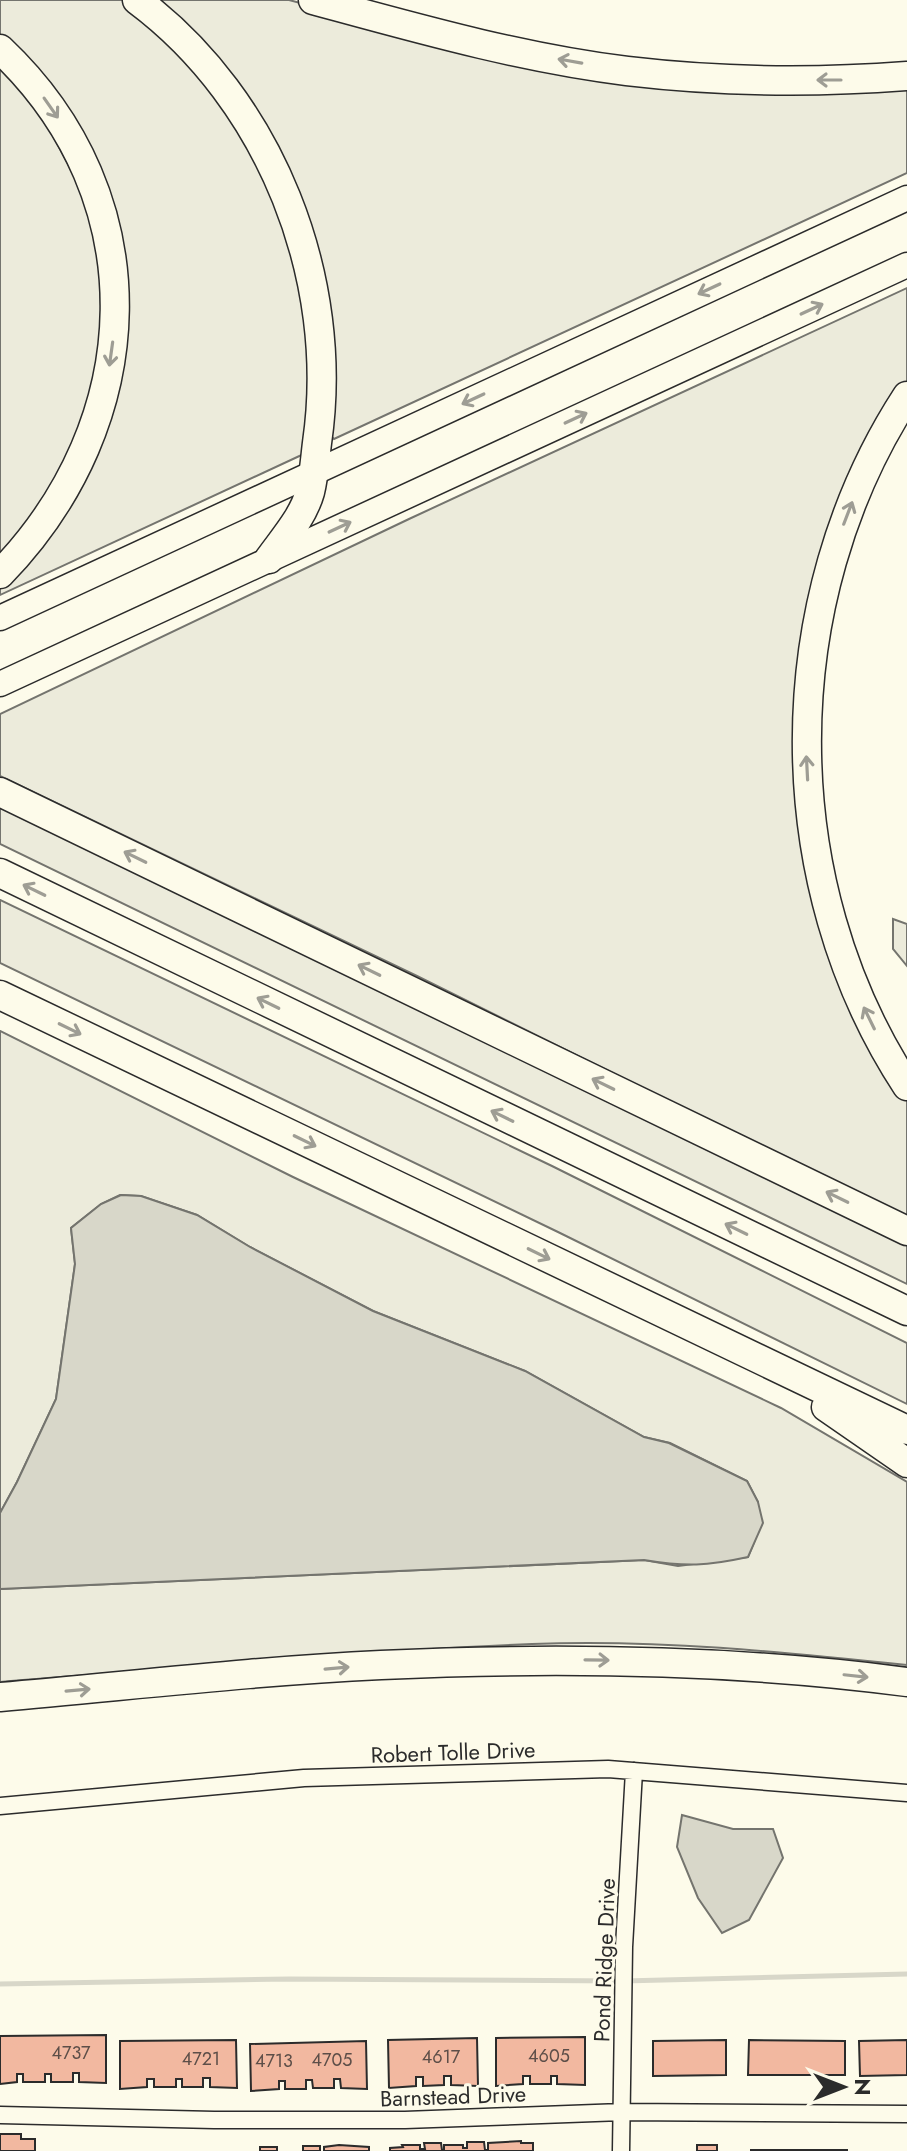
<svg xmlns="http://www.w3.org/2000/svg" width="907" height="2151" font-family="Jost,sans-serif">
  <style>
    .green { fill: #ecebdb; stroke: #74746e; stroke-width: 2 }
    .water { fill: #d8d7c9; stroke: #74746e; stroke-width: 2 }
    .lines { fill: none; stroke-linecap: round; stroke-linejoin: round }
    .stream { stroke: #d8d7c9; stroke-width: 5 }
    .building { fill: #f2b8a0; stroke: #2b2b2b; stroke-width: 2 }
    .street-casing { stroke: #2b2b2b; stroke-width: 19 }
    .primary-casing { stroke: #2b2b2b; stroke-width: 27 }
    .highway-casing { stroke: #2b2b2b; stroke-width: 31 }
    .street { stroke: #fdfbea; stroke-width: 16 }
    .primary { stroke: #fdfbea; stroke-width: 24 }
    .highway { stroke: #fdfbea; stroke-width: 28 }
    .oneway { stroke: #9e9d94 }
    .labels { text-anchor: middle; stroke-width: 6; stroke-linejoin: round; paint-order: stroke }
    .number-label { font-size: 18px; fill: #5d4e48 }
    .street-label { font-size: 22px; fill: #2b2b2b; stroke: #fdfbea }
  </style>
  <rect width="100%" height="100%" fill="#fdfbea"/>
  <path class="green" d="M 0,0 L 129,0 L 148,15 L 250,137 L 308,288 L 308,452 L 0,595 L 0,584 L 74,491 L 120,261 L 0,37 Z
    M 158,0 L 289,0 L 489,53 L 907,83 L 907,173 L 334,439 L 331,436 L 334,377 L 318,257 Z
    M 0,60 L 60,134 L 98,234 L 103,354 L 67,469 L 0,560 Z
    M 907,288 L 907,382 L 883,421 L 839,512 L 802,806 L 907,1096 L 907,1219 L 417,976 L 0,776 L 0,714 L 409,519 Z
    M 0,803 L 907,1238 L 907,1284 L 0,844 Z
    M 0,900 L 552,1166 L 907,1343 L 907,1404 L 558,1232 L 0,963 Z
    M 893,919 L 907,924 L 907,966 L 893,949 Z
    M 0,1031 L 293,1177 L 781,1408 L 907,1482 L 907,1665 C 783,1652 657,1639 532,1644 C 354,1651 177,1668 0,1682 L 0,1589 L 644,1560 L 678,1566 L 748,1557 L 755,1540 L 758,1502 L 747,1481 L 670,1443 L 644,1437 L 525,1371 L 373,1311 L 250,1247 L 197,1215 L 141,1196 L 120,1195 L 101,1204 L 71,1228 L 75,1264 L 56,1399 L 17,1482 L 0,1513 Z"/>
  <path class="water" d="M 121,1195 L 141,1196 L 197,1215 L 250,1247 L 373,1311 L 525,1371 L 644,1437 L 669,1443 L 747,1481 L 758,1502 L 763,1523 L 748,1557 C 707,1566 686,1567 644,1560 L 0,1589 L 0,1513 L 17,1482 L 56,1399 L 75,1264 L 71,1228 L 101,1204 Z
    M 682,1815 L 733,1829 L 773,1829 L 783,1858 L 749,1920 L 722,1933 L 698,1898 L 677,1847 Z"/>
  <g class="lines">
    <path class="stream" d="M 0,1984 L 289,1979 L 623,1981 L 907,1974"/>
  </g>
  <path class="building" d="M 106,2035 L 106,2083 L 79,2082 L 79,2073 L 73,2073 L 73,2082 L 51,2082 L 51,2074 L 45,2074 L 45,2082 L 23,2082 L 23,2074 L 17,2074 L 17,2082 L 0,2084 L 0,2036 Z
    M 585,2037 L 585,2085 L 557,2084 L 557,2076 L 551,2076 L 551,2084 L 530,2084 L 530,2076 L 523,2076 L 523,2084 L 496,2086 L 496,2038 Z
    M 477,2038 L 478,2086 L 451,2085 L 451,2076 L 444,2076 L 444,2085 L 423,2086 L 423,2077 L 416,2077 L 416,2086 L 389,2088 L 388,2040 Z
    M 236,2040 L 237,2088 L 210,2087 L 210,2078 L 203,2078 L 203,2087 L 182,2087 L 182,2079 L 176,2079 L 176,2087 L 154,2087 L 154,2079 L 147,2079 L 147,2087 L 120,2089 L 120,2041 Z
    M 726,2040 L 726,2075 L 653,2076 L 653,2041 Z
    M 749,2040 L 845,2041 L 845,2075 L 748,2075 Z
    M 907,2040 L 907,2075 L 860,2076 L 859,2041 Z
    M 366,2041 L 367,2089 L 341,2088 L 340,2079 L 334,2079 L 334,2088 L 313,2088 L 312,2080 L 306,2080 L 306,2089 L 285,2089 L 285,2081 L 279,2081 L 279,2089 L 251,2091 L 250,2044 Z
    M 0,2134 L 21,2134 L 21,2139 L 35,2139 L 35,2151 L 0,2151 Z
    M 521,2141 L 521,2143 L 533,2143 L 533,2151 L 390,2151 L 390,2148 L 403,2147 L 402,2145 L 420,2145 L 420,2149 L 425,2149 L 424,2143 L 441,2143 L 442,2150 L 444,2150 L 444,2145 L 463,2145 L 463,2148 L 467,2148 L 467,2142 L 484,2142 L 485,2150 L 488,2150 L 488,2143 Z
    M 339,2145 L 369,2147 L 369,2151 L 324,2151 L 324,2147 Z
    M 697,2145 L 717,2145 L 717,2151 L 697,2151 Z
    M 303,2146 L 320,2146 L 320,2151 L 303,2151 Z
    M 260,2147 L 277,2147 L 277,2151 L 260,2151 Z
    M 751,2150 L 847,2150 L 847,2151 L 751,2151 Z"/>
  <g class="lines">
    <defs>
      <path id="street" d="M 0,1806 L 304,1778 L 608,1769 L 907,1793
        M 0,2115 L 214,2120 L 405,2120 L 622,2112 L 907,2114
        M 621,2151 L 624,1947 L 634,1771"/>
      <path id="primary" d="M 0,618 L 907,198
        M 0,684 L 907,265"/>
      <path id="highway" d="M 137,0 C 271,100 341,279 317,443 C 315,459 314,476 310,492 C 303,517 284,538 269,559
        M 313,0 C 416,28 521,58 627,71 C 720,82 814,83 907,76
        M 0,49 C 158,198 148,422 0,574
        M 907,396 C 774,600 773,882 907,1086
        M 0,792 L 907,1231
        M 0,873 L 907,1311
        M 0,995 L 907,1430
        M 826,1407 L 907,1463
        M 0,1697 C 127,1686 254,1671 381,1665 C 556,1657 733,1659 907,1682"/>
    </defs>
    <use href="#street" class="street-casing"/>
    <use href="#primary" class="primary-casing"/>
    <use href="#highway" class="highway-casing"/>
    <use href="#street" class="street"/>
    <use href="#primary" class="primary"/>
    <use href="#highway" class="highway"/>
  </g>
  <defs><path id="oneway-shaft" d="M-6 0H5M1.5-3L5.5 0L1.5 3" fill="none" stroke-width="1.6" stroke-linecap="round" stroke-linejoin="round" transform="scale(2)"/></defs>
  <g class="oneway">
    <use href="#oneway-shaft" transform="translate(570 61) rotate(-170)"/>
    <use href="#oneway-shaft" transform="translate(829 80) rotate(180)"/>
    <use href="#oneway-shaft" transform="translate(51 108) rotate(55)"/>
    <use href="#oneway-shaft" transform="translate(709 289) rotate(155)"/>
    <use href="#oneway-shaft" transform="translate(812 309) rotate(-25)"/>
    <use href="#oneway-shaft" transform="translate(111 354) rotate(98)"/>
    <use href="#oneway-shaft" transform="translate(473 399) rotate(155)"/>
    <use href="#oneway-shaft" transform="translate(576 418) rotate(-25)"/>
    <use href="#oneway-shaft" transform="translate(848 513) rotate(-69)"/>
    <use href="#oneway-shaft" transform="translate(340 527) rotate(-25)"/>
    <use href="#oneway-shaft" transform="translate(807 768) rotate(-93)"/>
    <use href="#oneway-shaft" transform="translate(135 857) rotate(-154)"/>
    <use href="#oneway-shaft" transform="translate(34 890) rotate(-154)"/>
    <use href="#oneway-shaft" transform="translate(369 970) rotate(-154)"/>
    <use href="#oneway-shaft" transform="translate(268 1003) rotate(-154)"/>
    <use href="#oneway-shaft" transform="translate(869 1018) rotate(-116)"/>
    <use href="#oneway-shaft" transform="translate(70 1029) rotate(26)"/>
    <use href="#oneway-shaft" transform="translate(603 1084) rotate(-154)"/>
    <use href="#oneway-shaft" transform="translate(502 1116) rotate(-154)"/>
    <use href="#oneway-shaft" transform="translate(305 1141) rotate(26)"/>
    <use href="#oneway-shaft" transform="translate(837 1197) rotate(-154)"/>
    <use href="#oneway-shaft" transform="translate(736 1229) rotate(-154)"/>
    <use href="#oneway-shaft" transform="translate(539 1254) rotate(26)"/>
    <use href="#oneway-shaft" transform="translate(597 1660) rotate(1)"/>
    <use href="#oneway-shaft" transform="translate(337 1668) rotate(-5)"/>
    <use href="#oneway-shaft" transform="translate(856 1676) rotate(6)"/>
    <use href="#oneway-shaft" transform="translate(78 1690) rotate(-5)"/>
  </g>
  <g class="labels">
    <g class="number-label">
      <text x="71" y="2059">4737</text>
      <text x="549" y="2062">4605</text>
      <text x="441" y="2063">4617</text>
      <text x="201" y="2065">4721</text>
      <text x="332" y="2066">4705</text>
      <text x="274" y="2067">4713</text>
    </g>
    <g class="street-label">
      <text transform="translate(453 1752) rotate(-2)" y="8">Robert Tolle Drive</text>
      <text transform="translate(604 1960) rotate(-88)" y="8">Pond Ridge Drive</text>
      <text transform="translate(453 2096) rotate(-2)" y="8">Barnstead Drive</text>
    </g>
  </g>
  <g transform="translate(843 2087) rotate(90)" stroke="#fdfbea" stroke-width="6" paint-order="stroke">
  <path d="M0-6L14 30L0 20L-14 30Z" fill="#2b2b2b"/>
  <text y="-12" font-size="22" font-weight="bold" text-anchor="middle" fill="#2b2b2b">N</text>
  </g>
</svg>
